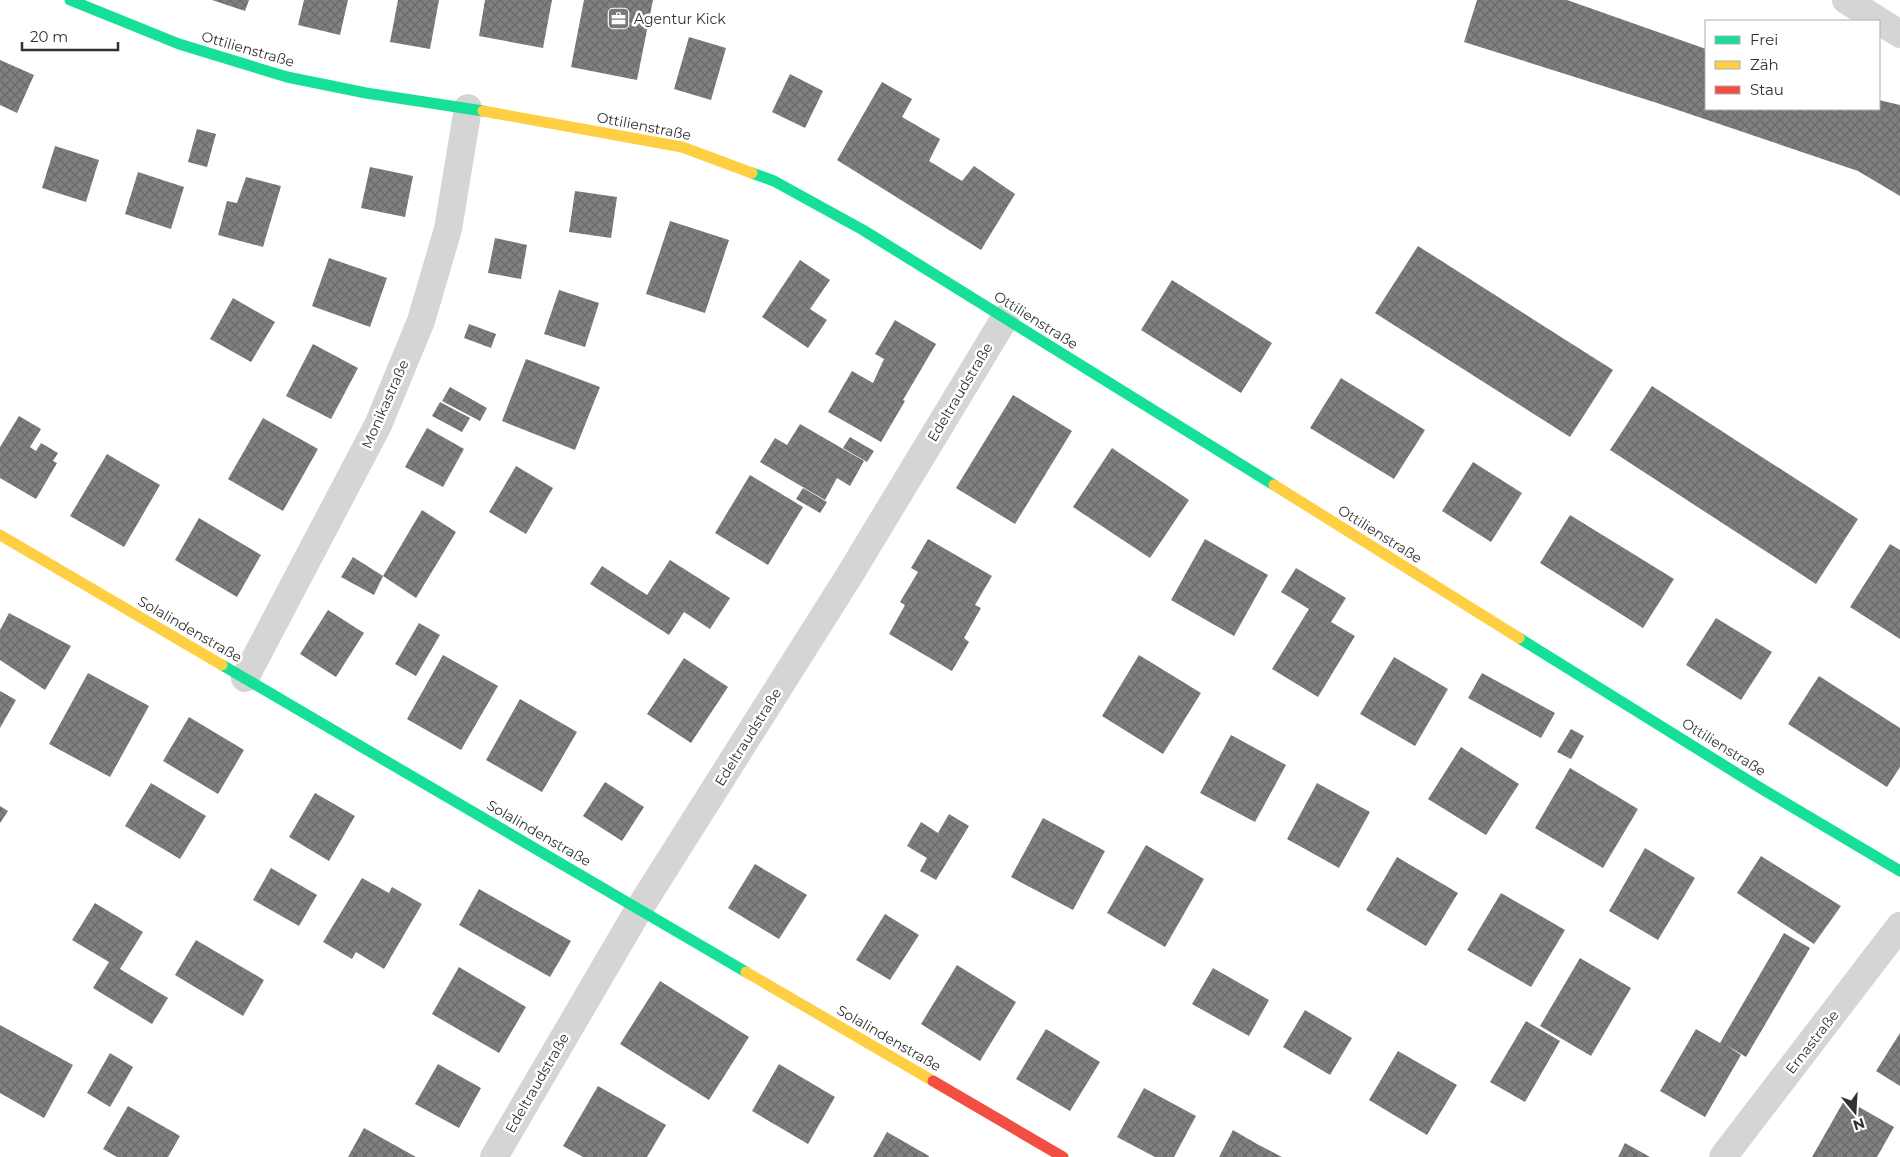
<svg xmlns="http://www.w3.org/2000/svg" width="1900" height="1157" font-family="Montserrat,sans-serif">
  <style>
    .building { fill: url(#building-cross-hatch) }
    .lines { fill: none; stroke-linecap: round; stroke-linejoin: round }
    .street { stroke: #d5d5d5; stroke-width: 28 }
    .fast { stroke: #16e098; stroke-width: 11 }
    .slow { stroke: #ffcf43; stroke-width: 11 }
    .jam { stroke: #f24e42; stroke-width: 11 }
    .labels { text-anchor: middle; stroke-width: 5; stroke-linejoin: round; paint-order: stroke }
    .poi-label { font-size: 14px; fill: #313131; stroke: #fff; text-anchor: start }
    .street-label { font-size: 14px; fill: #313131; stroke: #fff }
  </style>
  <defs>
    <pattern id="building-cross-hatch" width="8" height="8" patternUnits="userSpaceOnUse" patternTransform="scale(1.25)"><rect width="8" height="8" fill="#808080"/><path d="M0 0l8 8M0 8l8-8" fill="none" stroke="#696969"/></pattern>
  </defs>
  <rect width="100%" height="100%" fill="#fff"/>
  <path class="building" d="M 212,0 L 249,0 L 245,11 Z
    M 304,0 L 348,0 L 340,35 L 298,25 Z
    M 398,0 L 439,0 L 430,49 L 390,42 Z
    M 485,0 L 552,0 L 543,48 L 479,36 Z
    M 584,0 L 653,0 L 637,80 L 571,67 Z
    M 1477,0 L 1567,0 L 1706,49 L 1706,109 L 1879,109 L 1879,100 L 1900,105 L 1900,196 L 1858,171 L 1657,103 L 1464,42 Z
    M 689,37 L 726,48 L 711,100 L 674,89 Z
    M 0,60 L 34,75 L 17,113 L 0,105 Z
    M 790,74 L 823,91 L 805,128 L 772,112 Z
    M 882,82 L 912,99 L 902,117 L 940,139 L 929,161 L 962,181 L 974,166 L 1015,194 L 981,250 L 837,160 Z
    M 197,129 L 216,134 L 207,167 L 188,162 Z
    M 55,146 L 99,160 L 86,202 L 42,188 Z
    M 370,167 L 413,176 L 405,217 L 361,208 Z
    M 138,172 L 184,187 L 171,229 L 125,214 Z
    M 246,177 L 281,186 L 263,247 L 218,235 L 227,201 L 237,203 Z
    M 575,191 L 617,197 L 611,238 L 569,232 Z
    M 670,221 L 729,240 L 705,313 L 646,294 Z
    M 495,238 L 527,245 L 521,279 L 488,273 Z
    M 1418,246 L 1613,370 L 1570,437 L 1375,313 Z
    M 329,258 L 387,278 L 370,327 L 312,306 Z
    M 800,260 L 830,280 L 810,309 L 827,320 L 808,348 L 762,317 Z
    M 1172,280 L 1272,343 L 1241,393 L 1141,330 Z
    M 559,290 L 599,303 L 585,347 L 544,334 Z
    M 233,298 L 275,322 L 251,362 L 210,339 Z
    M 895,320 L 936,344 L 903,400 L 905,401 L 881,442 L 828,412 L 852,371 L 873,383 L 884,359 L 875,354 Z
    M 469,324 L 496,334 L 491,348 L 464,338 Z
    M 313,344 L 358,368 L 331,419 L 286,396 Z
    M 526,359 L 600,387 L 575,450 L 502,421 Z
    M 1341,378 L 1425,430 L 1394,479 L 1310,428 Z
    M 1652,386 L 1858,519 L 1816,584 L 1610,450 Z
    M 450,387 L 487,408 L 480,421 L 442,401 Z
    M 1013,395 L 1072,431 L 1015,524 L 956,488 Z
    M 440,402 L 470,418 L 462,432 L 432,416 Z
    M 19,416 L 41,429 L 30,447 L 36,451 L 41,443 L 58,453 L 53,461 L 57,463 L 36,499 L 0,478 L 0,447 Z
    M 263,418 L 318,449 L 283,511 L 228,479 Z
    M 800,424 L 864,461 L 850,486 L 837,478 L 825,500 L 760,462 L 775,438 L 787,445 Z
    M 427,428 L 464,449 L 443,487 L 405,467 Z
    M 850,437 L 874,451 L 867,462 L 843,448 Z
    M 1112,448 L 1189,500 L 1150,558 L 1073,507 Z
    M 107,454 L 160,485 L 124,547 L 70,516 Z
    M 1473,462 L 1522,493 L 1491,542 L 1442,511 Z
    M 516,466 L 553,488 L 526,534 L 489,512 Z
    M 750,475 L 803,507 L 768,565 L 715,533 Z
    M 803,488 L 827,502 L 820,513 L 796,499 Z
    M 422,510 L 456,532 L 416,598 L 383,576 Z
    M 1570,515 L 1674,579 L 1643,628 L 1540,563 Z
    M 199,518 L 261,555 L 237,597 L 175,560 Z
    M 928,539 L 992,576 L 975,605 L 981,608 L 964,638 L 969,642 L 952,671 L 889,634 L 905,605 L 900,602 L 918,572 L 911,568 Z
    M 1205,539 L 1268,575 L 1234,636 L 1171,600 Z
    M 1890,544 L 1900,550 L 1900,639 L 1850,607 Z
    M 353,557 L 383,576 L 374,595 L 341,577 Z
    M 670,560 L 730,598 L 710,629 L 684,612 L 669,635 L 590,584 L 602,566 L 647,595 Z
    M 1296,568 L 1346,598 L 1331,622 L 1355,636 L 1318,697 L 1272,669 L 1309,609 L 1281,592 Z
    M 328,610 L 364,633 L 336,677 L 300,654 Z
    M 9,613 L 71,646 L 45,690 L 0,660 L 0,630 Z
    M 1716,618 L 1772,652 L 1741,700 L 1686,665 Z
    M 419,623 L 440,635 L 416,676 L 395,664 Z
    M 443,655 L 498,686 L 461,750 L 407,719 Z
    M 1139,655 L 1201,693 L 1163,754 L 1102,716 Z
    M 1394,657 L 1448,689 L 1415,746 L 1360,714 Z
    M 684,658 L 728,687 L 691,743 L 647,714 Z
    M 88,673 L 149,706 L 110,777 L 49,744 Z
    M 1482,673 L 1555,713 L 1541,738 L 1468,698 Z
    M 1819,676 L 1900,728 L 1900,767 L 1887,787 L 1788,724 Z
    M 0,691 L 16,700 L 0,728 Z
    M 520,699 L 577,732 L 542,792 L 486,760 Z
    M 189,717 L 244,750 L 218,794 L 163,761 Z
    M 1571,729 L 1584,736 L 1571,759 L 1557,752 Z
    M 1231,735 L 1286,765 L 1255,822 L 1200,793 Z
    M 1461,747 L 1519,784 L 1486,835 L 1428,799 Z
    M 1570,768 L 1638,809 L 1603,868 L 1535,828 Z
    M 605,782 L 644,807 L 622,841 L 583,816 Z
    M 151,783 L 206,816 L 180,859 L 125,826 Z
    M 1317,783 L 1370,812 L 1339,868 L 1287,839 Z
    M 315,793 L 355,816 L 329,861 L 289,837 Z
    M 0,806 L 8,811 L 0,823 Z
    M 949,814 L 969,826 L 936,880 L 920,871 L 927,858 L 907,846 L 921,822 L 938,833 Z
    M 1043,818 L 1105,851 L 1073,910 L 1011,877 Z
    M 1146,845 L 1204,879 L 1165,947 L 1107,913 Z
    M 1645,848 L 1695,878 L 1658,940 L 1609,911 Z
    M 1761,856 L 1841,906 L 1814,944 L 1737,893 Z
    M 1397,857 L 1458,893 L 1426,946 L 1366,910 Z
    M 755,864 L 807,895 L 779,939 L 728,908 Z
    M 271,868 L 317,895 L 299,926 L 253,900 Z
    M 362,878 L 389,893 L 392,887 L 422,904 L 384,969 L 356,952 L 352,959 L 323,942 Z
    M 479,889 L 571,941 L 550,977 L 459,925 Z
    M 1501,893 L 1565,930 L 1531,987 L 1467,950 Z
    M 95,903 L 143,932 L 120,969 L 168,998 L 152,1024 L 93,988 L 109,962 L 72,940 Z
    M 885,914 L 919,935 L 890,980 L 856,960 Z
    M 1784,933 L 1810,948 L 1746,1057 L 1726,1045 L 1741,1055 L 1705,1117 L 1660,1091 L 1696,1029 L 1720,1043 Z
    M 196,940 L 264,980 L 243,1016 L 175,975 Z
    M 1580,958 L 1631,988 L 1591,1056 L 1540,1026 Z
    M 957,965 L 1016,1002 L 980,1061 L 921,1024 Z
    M 459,967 L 526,1007 L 499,1053 L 432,1014 Z
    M 1213,968 L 1269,1000 L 1249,1036 L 1192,1004 Z
    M 660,981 L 749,1037 L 709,1100 L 620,1044 Z
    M 1305,1010 L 1352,1038 L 1330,1075 L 1283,1047 Z
    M 1526,1021 L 1560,1041 L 1525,1102 L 1490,1082 Z
    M 0,1025 L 73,1065 L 44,1118 L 0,1093 Z
    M 1046,1029 L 1100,1062 L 1070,1111 L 1016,1079 Z
    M 1900,1033 L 1900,1086 L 1876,1071 Z
    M 1398,1051 L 1457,1085 L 1427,1135 L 1369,1100 Z
    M 110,1053 L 133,1067 L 110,1107 L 87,1093 Z
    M 438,1064 L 481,1088 L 459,1128 L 415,1104 Z
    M 779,1064 L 835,1097 L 808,1144 L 752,1111 Z
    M 598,1086 L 666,1125 L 647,1157 L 583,1157 L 563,1146 Z
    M 1144,1088 L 1196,1116 L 1174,1157 L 1155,1157 L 1117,1137 Z
    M 1845,1099 L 1894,1127 L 1877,1157 L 1812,1157 Z
    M 128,1106 L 180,1136 L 168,1157 L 117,1157 L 103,1149 Z
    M 364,1128 L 416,1157 L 348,1157 Z
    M 1233,1130 L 1257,1144 L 1282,1157 L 1219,1157 Z
    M 887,1132 L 929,1156 L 929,1157 L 873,1157 Z
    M 1625,1143 L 1650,1157 L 1618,1157 Z"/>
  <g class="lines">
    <path class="street" d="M 1846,0 L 1900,34
      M 245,678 L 378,425 L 421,321 L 448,229 L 468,108
      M 494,1157 L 639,909 L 849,576 L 1005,318
      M 1723,1157 L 1900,926"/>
    <path class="fast" d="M 70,0 L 179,44 L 287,77 L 366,93 L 483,111
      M 752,173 L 774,181 L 863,230 L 1274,485
      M 1519,638 L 1762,789 L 1900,871
      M 222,665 L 746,972"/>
    <path class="slow" d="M 483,111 L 682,147 L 752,173
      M 1274,485 L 1519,638
      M 0,535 L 222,665
      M 746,972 L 933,1081"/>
    <path class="jam" d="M 933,1081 L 1063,1157"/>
  </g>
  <defs>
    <symbol id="office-square" viewBox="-11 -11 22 22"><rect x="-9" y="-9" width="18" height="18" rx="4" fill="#797979" stroke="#fff"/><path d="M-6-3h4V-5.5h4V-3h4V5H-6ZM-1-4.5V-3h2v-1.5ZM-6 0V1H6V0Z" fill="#fff"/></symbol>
  </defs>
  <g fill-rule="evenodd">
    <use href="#office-square" x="606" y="6" width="25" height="25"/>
  </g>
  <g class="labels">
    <g class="poi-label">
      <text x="634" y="24">Agentur Kick</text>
    </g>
    <g class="street-label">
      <text transform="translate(248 49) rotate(16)" y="5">Ottilienstraße</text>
      <text transform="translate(644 126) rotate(11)" y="5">Ottilienstraße</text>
      <text transform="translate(1036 320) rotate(32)" y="5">Ottilienstraße</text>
      <text transform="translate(960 392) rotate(-59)" y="5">Edeltraudstraße</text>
      <text transform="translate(385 404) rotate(-66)" y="5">Monikastraße</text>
      <text transform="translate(1380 534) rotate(32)" y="5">Ottilienstraße</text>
      <text transform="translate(190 629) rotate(30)" y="5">Solalindenstraße</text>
      <text transform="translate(748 737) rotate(-58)" y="5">Edeltraudstraße</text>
      <text transform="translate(1724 747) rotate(32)" y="5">Ottilienstraße</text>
      <text transform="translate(539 833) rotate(30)" y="5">Solalindenstraße</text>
      <text transform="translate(889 1038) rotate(30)" y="5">Solalindenstraße</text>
      <text transform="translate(1812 1042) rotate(-52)" y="5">Ernastraße</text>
      <text transform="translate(537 1083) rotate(-60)" y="5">Edeltraudstraße</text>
    </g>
  </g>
  <rect x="1705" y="20" width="175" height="90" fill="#ffffff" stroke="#adadad"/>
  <rect x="1715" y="36" width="25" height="8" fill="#16e098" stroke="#adadad"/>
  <text x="1750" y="45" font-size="15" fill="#313131">Frei</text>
  <rect x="1715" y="61" width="25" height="8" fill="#ffcf43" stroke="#adadad"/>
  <text x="1750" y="70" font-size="15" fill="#313131">Zäh</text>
  <rect x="1715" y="86" width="25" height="8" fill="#f24e42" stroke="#adadad"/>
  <text x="1750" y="95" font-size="15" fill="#313131">Stau</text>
  <g transform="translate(1855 1112) rotate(162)" stroke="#ffffff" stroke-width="4" paint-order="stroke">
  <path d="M0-4L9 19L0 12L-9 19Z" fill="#313131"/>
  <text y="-8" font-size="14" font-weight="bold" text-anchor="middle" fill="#313131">N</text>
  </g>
  <path d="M22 42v8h96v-8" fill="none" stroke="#313131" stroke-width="2.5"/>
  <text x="30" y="42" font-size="15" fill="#313131" stroke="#ffffff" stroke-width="4" paint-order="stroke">20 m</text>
</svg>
